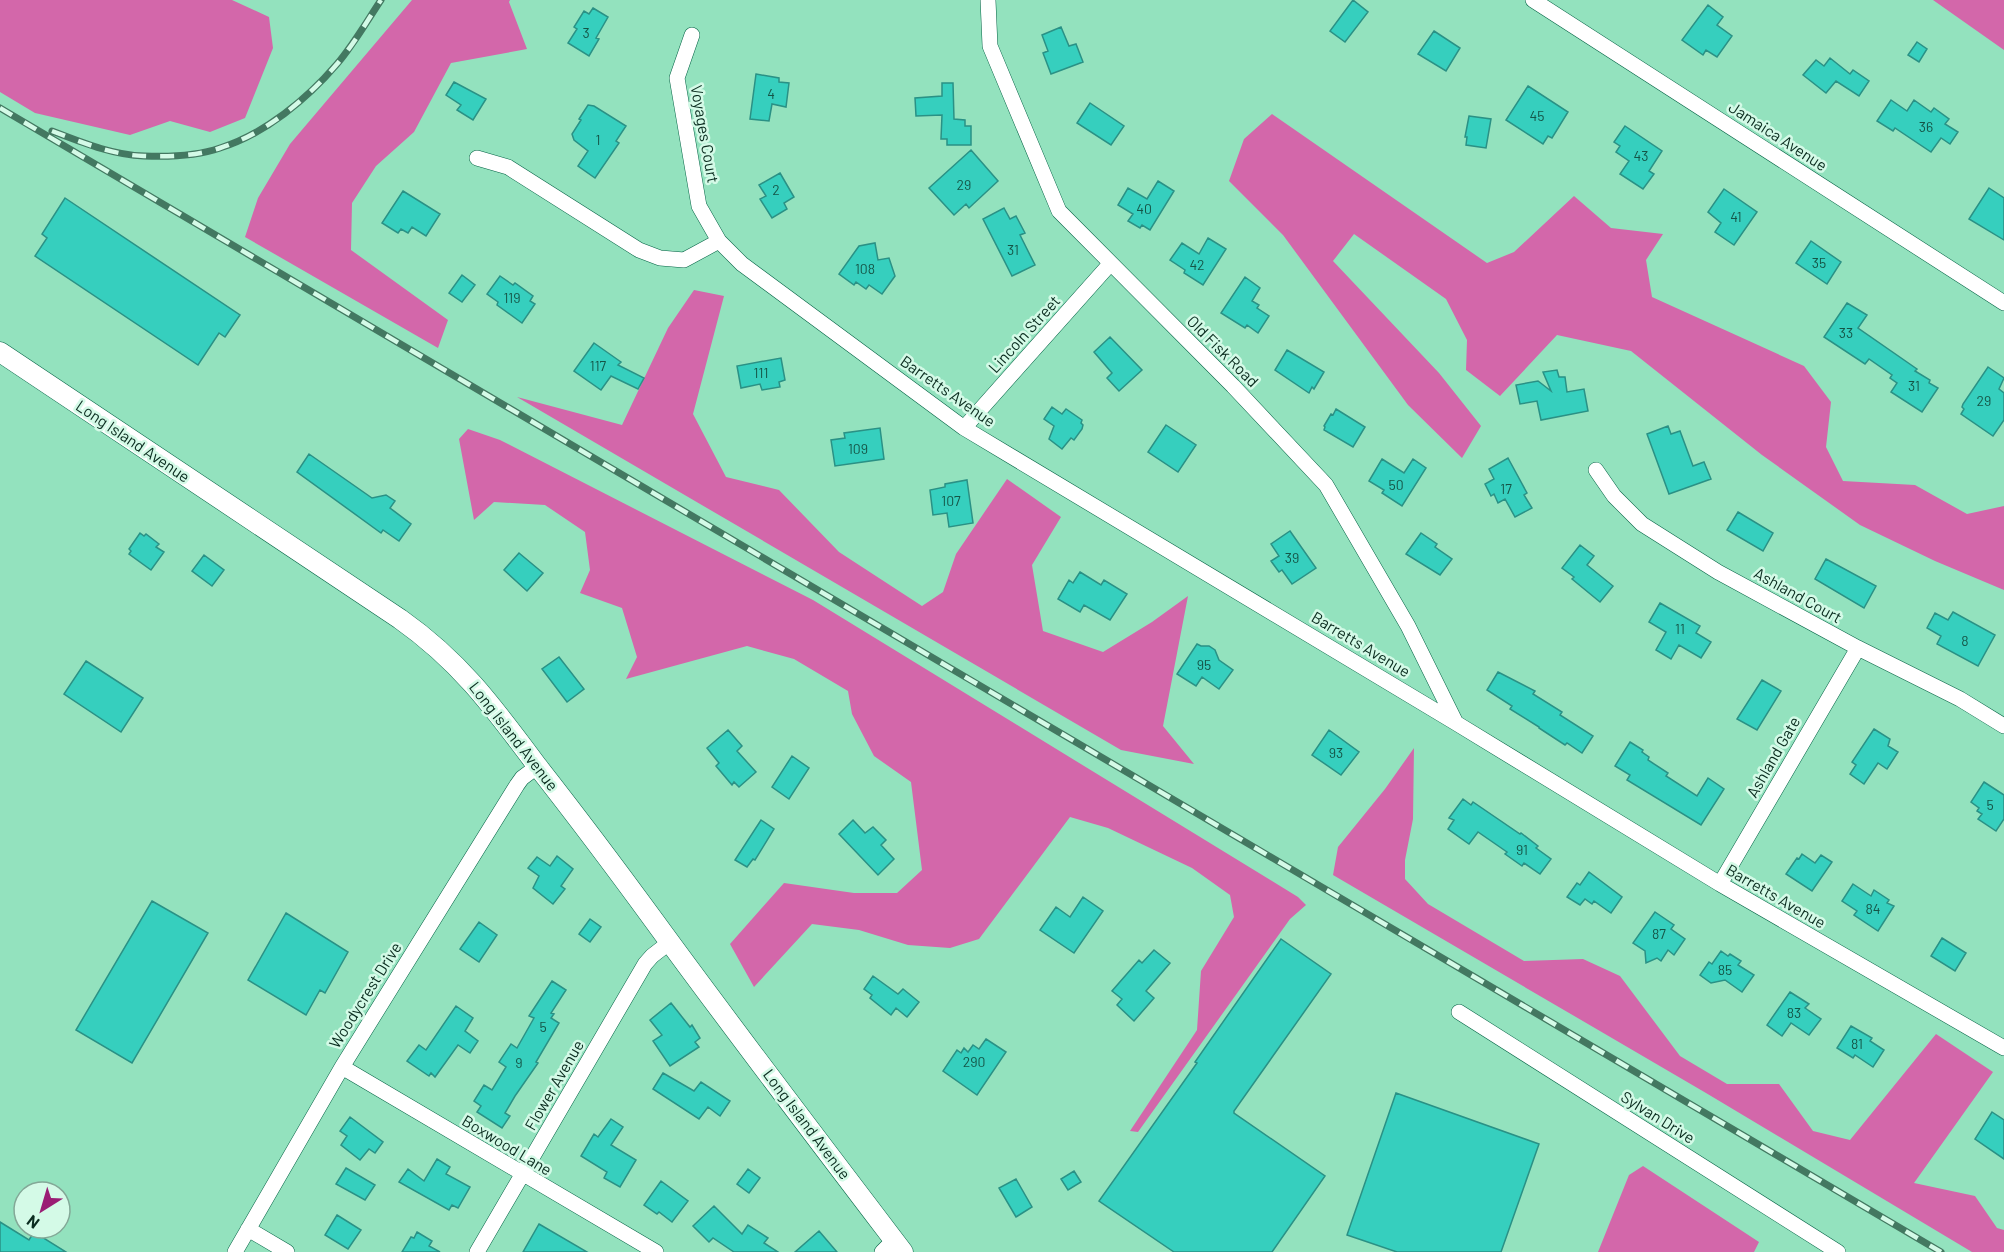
<svg xmlns="http://www.w3.org/2000/svg" width="2004" height="1252" font-family="Barlow,sans-serif">
  <style>
    .forest { fill: #d367aa }
    .building { fill: #36cfbe; stroke: #2a9185; stroke-width: 1.5 }
    .lines { fill: none; stroke-linecap: round; stroke-linejoin: round }
    .minor-casing { stroke: #046345; stroke-width: 16 }
    .tertiary-casing { stroke: #046345; stroke-width: 21 }
    .minor { stroke: #fff; stroke-width: 15 }
    .tertiary { stroke: #fff; stroke-width: 20 }
    .rail-casing { stroke: #437861; stroke-width: 7 }
    .rail { stroke: #d4fae7; stroke-width: 4.5; stroke-dasharray: 14; stroke-linecap: butt }
    .labels { text-anchor: middle; stroke-width: 5; stroke-linejoin: round; paint-order: stroke }
    .number-label { font-size: 14px; fill: #155547 }
    .street-label { font-size: 16px; fill: #0a2c1f; stroke: #d4fae7 }
  </style>
  <rect width="100%" height="100%" fill="#93e2be"/>
  <path class="forest" d="M 0,0 L 232,0 L 269,17 L 273,48 L 245,118 L 210,132 L 170,121 L 130,135 L 35,113 L 0,92 Z
    M 412,0 L 510,0 L 509,2 L 527,49 L 451,63 L 414,132 L 376,166 L 352,203 L 351,250 L 448,320 L 438,348 L 245,237 L 258,198 L 290,144 Z
    M 1933,0 L 2004,0 L 2004,50 Z
    M 1272,114 L 1487,263 L 1514,252 L 1574,196 L 1611,228 L 1663,234 L 1646,260 L 1652,297 L 1804,366 L 1831,402 L 1826,447 L 1843,481 L 1915,485 L 1967,514 L 2004,506 L 2004,590 L 1935,561 L 1860,525 L 1762,455 L 1631,351 L 1557,335 L 1500,396 L 1466,370 L 1467,340 L 1446,299 L 1354,234 L 1333,261 L 1439,373 L 1481,426 L 1462,458 L 1408,405 L 1283,235 L 1229,181 L 1244,139 Z
    M 694,290 L 724,296 L 693,414 L 726,477 L 779,490 L 839,552 L 922,606 L 943,592 L 956,554 L 1007,479 L 1061,517 L 1032,565 L 1043,631 L 1103,652 L 1152,622 L 1188,596 L 1163,726 L 1194,764 L 1121,750 L 517,397 L 622,425 L 668,328 Z
    M 468,429 L 500,440 L 813,600 L 1298,897 L 1306,905 L 1290,919 L 1138,1132 L 1130,1131 L 1197,1030 L 1201,971 L 1234,917 L 1230,895 L 1192,868 L 1108,828 L 1070,817 L 979,939 L 950,948 L 908,945 L 859,930 L 812,924 L 754,987 L 730,944 L 784,883 L 854,893 L 897,893 L 922,870 L 911,782 L 874,756 L 852,714 L 848,691 L 794,659 L 747,646 L 626,679 L 637,657 L 622,608 L 580,593 L 590,570 L 585,532 L 545,505 L 494,502 L 474,520 L 459,439 Z
    M 1414,748 L 1413,819 L 1405,860 L 1405,879 L 1428,904 L 1524,961 L 1583,959 L 1620,976 L 1680,1056 L 1727,1084 L 1779,1084 L 1813,1131 L 1850,1140 L 1936,1034 L 1993,1072 L 1914,1183 L 1975,1196 L 1997,1228 L 2004,1230 L 2004,1252 L 1972,1252 L 1706,1093 L 1333,875 L 1338,847 L 1385,789 Z
    M 1643,1166 L 1759,1242 L 1754,1252 L 1598,1252 L 1629,1175 Z"/>
  <path class="building" d="M 1353,0 L 1368,12 L 1345,42 L 1330,31 Z
    M 1708,5 L 1723,17 L 1717,25 L 1732,36 L 1717,57 L 1706,50 L 1703,55 L 1682,40 Z
    M 593,8 L 608,17 L 596,38 L 599,39 L 589,56 L 568,43 L 577,29 L 574,27 L 584,11 L 589,14 Z
    M 1061,27 L 1069,46 L 1076,44 L 1083,62 L 1051,74 L 1043,53 L 1048,51 L 1042,35 Z
    M 1434,31 L 1460,48 L 1446,71 L 1418,54 Z
    M 1917,42 L 1927,49 L 1919,62 L 1908,55 Z
    M 1830,58 L 1850,74 L 1853,70 L 1869,81 L 1859,96 L 1836,81 L 1826,93 L 1803,75 L 1816,60 L 1824,66 Z
    M 756,74 L 779,78 L 779,82 L 789,83 L 786,107 L 772,104 L 769,121 L 750,119 Z
    M 454,82 L 486,99 L 473,120 L 457,110 L 461,105 L 446,95 Z
    M 942,83 L 953,83 L 954,119 L 965,120 L 965,126 L 971,126 L 971,145 L 947,145 L 947,139 L 941,139 L 942,115 L 916,116 L 915,98 L 942,96 Z
    M 1528,86 L 1568,112 L 1552,138 L 1548,136 L 1543,144 L 1506,120 Z
    M 1891,100 L 1907,111 L 1914,100 L 1931,112 L 1934,108 L 1949,119 L 1945,124 L 1958,132 L 1950,144 L 1941,138 L 1931,152 L 1895,128 L 1893,131 L 1877,121 Z
    M 1090,103 L 1124,126 L 1111,145 L 1077,123 Z
    M 588,105 L 594,106 L 626,126 L 616,141 L 619,143 L 595,178 L 578,166 L 588,151 L 574,140 L 572,134 L 581,120 L 579,119 Z
    M 1469,116 L 1491,119 L 1486,148 L 1466,145 L 1467,137 L 1465,137 Z
    M 1625,126 L 1662,151 L 1649,171 L 1654,174 L 1643,189 L 1620,174 L 1629,161 L 1616,152 L 1620,146 L 1614,142 Z
    M 971,150 L 998,181 L 969,208 L 966,204 L 954,215 L 929,188 Z
    M 780,173 L 794,197 L 784,203 L 787,209 L 772,218 L 760,199 L 766,196 L 759,185 Z
    M 1158,181 L 1174,191 L 1150,230 L 1142,225 L 1140,228 L 1128,221 L 1133,214 L 1118,205 L 1128,188 L 1147,199 Z
    M 1989,188 L 2004,198 L 2004,240 L 1969,219 Z
    M 1724,189 L 1757,212 L 1734,245 L 1715,232 L 1721,223 L 1708,212 Z
    M 403,191 L 440,214 L 426,236 L 412,227 L 408,233 L 401,229 L 398,233 L 382,223 Z
    M 65,198 L 240,315 L 225,337 L 219,333 L 198,365 L 35,256 L 47,238 L 42,234 Z
    M 1004,208 L 1010,219 L 1016,216 L 1025,233 L 1020,235 L 1035,265 L 1012,276 L 983,219 Z
    M 1208,238 L 1226,249 L 1203,285 L 1184,273 L 1185,270 L 1170,260 L 1182,243 L 1199,254 Z
    M 1811,241 L 1841,262 L 1827,284 L 1796,263 Z
    M 875,243 L 878,260 L 889,258 L 895,276 L 882,294 L 869,285 L 866,289 L 856,282 L 854,285 L 839,274 L 859,246 Z
    M 462,275 L 475,285 L 462,302 L 449,293 Z
    M 500,276 L 513,285 L 515,283 L 533,296 L 530,301 L 535,304 L 522,323 L 497,305 L 498,302 L 487,294 Z
    M 1245,277 L 1260,288 L 1252,301 L 1259,305 L 1257,308 L 1269,316 L 1258,333 L 1247,325 L 1245,328 L 1221,313 Z
    M 1847,303 L 1867,315 L 1858,328 L 1917,369 L 1915,371 L 1930,380 L 1929,383 L 1938,388 L 1922,412 L 1891,392 L 1897,383 L 1890,378 L 1892,375 L 1869,359 L 1865,364 L 1824,337 Z
    M 1110,337 L 1142,370 L 1119,391 L 1107,378 L 1112,373 L 1094,352 Z
    M 594,343 L 621,362 L 618,365 L 644,378 L 638,389 L 611,376 L 601,390 L 574,371 Z
    M 1287,350 L 1324,372 L 1314,389 L 1312,387 L 1309,393 L 1275,370 Z
    M 781,358 L 785,380 L 779,382 L 780,387 L 762,390 L 760,384 L 741,388 L 737,366 Z
    M 1988,367 L 2004,378 L 1999,389 L 2004,393 L 2004,420 L 1993,436 L 1961,414 L 1964,409 L 1962,407 L 1963,404 Z
    M 1557,370 L 1559,377 L 1565,377 L 1567,392 L 1584,389 L 1588,411 L 1541,420 L 1537,401 L 1520,404 L 1516,385 L 1538,381 L 1551,391 L 1543,372 Z
    M 1052,407 L 1062,414 L 1066,409 L 1082,420 L 1081,423 L 1083,425 L 1082,429 L 1074,440 L 1071,438 L 1062,449 L 1049,439 L 1054,426 L 1044,419 Z
    M 1336,409 L 1365,427 L 1353,447 L 1324,430 L 1325,427 L 1324,426 L 1331,414 L 1333,415 Z
    M 1166,425 L 1196,445 L 1178,472 L 1148,452 Z
    M 1668,426 L 1671,434 L 1680,431 L 1693,466 L 1704,462 L 1711,479 L 1669,494 L 1647,434 Z
    M 880,428 L 884,459 L 835,466 L 831,440 L 845,438 L 844,433 Z
    M 309,454 L 372,498 L 386,495 L 395,501 L 390,508 L 411,524 L 399,541 L 383,530 L 381,533 L 297,472 Z
    M 1508,458 L 1527,493 L 1524,495 L 1532,508 L 1515,517 L 1505,499 L 1498,503 L 1494,494 L 1491,496 L 1485,484 L 1494,479 L 1489,469 Z
    M 1382,459 L 1404,473 L 1413,459 L 1426,468 L 1402,506 L 1382,493 L 1384,490 L 1369,481 Z
    M 967,480 L 973,523 L 949,527 L 947,513 L 933,515 L 930,490 L 945,487 L 945,484 Z
    M 1738,512 L 1773,533 L 1763,551 L 1727,530 Z
    M 1290,531 L 1316,568 L 1292,584 L 1282,570 L 1279,572 L 1271,561 L 1279,556 L 1271,544 Z
    M 140,533 L 144,536 L 146,534 L 159,544 L 156,547 L 164,552 L 151,570 L 129,554 L 131,551 L 129,549 Z
    M 1421,533 L 1437,544 L 1435,547 L 1452,559 L 1440,575 L 1406,554 Z
    M 1580,545 L 1594,556 L 1587,565 L 1613,586 L 1600,602 L 1572,579 L 1574,577 L 1562,568 Z
    M 519,553 L 543,573 L 527,591 L 504,570 Z
    M 204,555 L 224,570 L 212,586 L 192,571 Z
    M 1826,559 L 1876,586 L 1864,608 L 1815,579 Z
    M 1080,572 L 1101,585 L 1104,580 L 1127,594 L 1110,620 L 1084,605 L 1080,612 L 1058,599 L 1069,580 L 1073,583 Z
    M 1660,603 L 1700,626 L 1696,633 L 1711,642 L 1701,658 L 1679,645 L 1671,659 L 1656,650 L 1666,632 L 1649,622 Z
    M 1953,612 L 1995,635 L 1978,666 L 1937,644 L 1941,636 L 1927,628 L 1935,613 L 1948,620 Z
    M 1197,644 L 1201,646 L 1209,646 L 1215,650 L 1219,660 L 1233,670 L 1219,689 L 1202,677 L 1196,686 L 1177,674 Z
    M 559,657 L 584,689 L 567,702 L 542,669 Z
    M 86,661 L 143,698 L 121,732 L 64,694 Z
    M 1498,672 L 1535,691 L 1533,694 L 1562,712 L 1560,715 L 1593,736 L 1582,753 L 1567,743 L 1565,745 L 1539,728 L 1539,727 L 1510,709 L 1512,706 L 1487,690 Z
    M 1762,680 L 1781,691 L 1757,730 L 1737,719 Z
    M 1874,729 L 1890,739 L 1888,746 L 1898,752 L 1887,769 L 1878,763 L 1864,784 L 1850,774 L 1856,765 L 1852,762 Z
    M 728,730 L 742,746 L 737,751 L 756,772 L 739,787 L 734,782 L 732,785 L 716,766 L 719,763 L 707,748 Z
    M 1329,730 L 1359,752 L 1341,775 L 1312,755 Z
    M 1630,742 L 1643,750 L 1642,752 L 1649,757 L 1648,760 L 1668,773 L 1666,776 L 1697,796 L 1708,778 L 1724,789 L 1701,825 L 1627,780 L 1630,775 L 1615,766 Z
    M 792,756 L 809,768 L 789,799 L 772,787 Z
    M 1984,782 L 2004,795 L 2004,819 L 1996,831 L 1978,819 L 1982,814 L 1977,811 L 1979,808 L 1971,802 Z
    M 1463,799 L 1471,805 L 1473,802 L 1520,834 L 1521,833 L 1538,846 L 1536,848 L 1551,859 L 1540,874 L 1524,863 L 1522,866 L 1505,854 L 1507,852 L 1478,832 L 1469,844 L 1448,829 L 1454,820 L 1449,818 Z
    M 761,820 L 774,829 L 755,860 L 753,859 L 747,867 L 735,860 Z
    M 853,820 L 865,833 L 873,827 L 886,840 L 881,845 L 894,859 L 878,875 L 839,834 Z
    M 1802,854 L 1815,863 L 1821,855 L 1832,862 L 1812,891 L 1786,874 L 1797,858 L 1799,859 Z
    M 557,856 L 573,869 L 561,886 L 565,889 L 553,904 L 533,888 L 539,876 L 528,868 L 537,857 L 550,866 Z
    M 1589,872 L 1622,897 L 1611,913 L 1594,901 L 1592,904 L 1585,899 L 1580,905 L 1567,897 L 1577,883 L 1580,885 Z
    M 1853,884 L 1871,896 L 1874,890 L 1889,900 L 1887,903 L 1894,906 L 1878,931 L 1854,915 L 1857,911 L 1842,901 Z
    M 1083,897 L 1103,911 L 1074,953 L 1040,930 L 1056,907 L 1070,917 Z
    M 152,901 L 208,933 L 132,1063 L 76,1030 Z
    M 1655,912 L 1674,925 L 1671,929 L 1685,939 L 1674,955 L 1668,950 L 1661,961 L 1657,958 L 1646,963 L 1645,951 L 1633,943 Z
    M 286,913 L 348,952 L 325,993 L 320,990 L 306,1015 L 248,980 Z
    M 590,919 L 601,927 L 590,942 L 579,934 Z
    M 479,922 L 497,935 L 479,962 L 460,949 Z
    M 1942,938 L 1966,953 L 1955,971 L 1931,956 Z
    M 1281,939 L 1331,974 L 1234,1111 L 1234,1113 L 1325,1176 L 1272,1252 L 1174,1252 L 1099,1201 L 1197,1063 L 1195,1062 Z
    M 1154,950 L 1170,963 L 1146,991 L 1154,998 L 1134,1021 L 1117,1005 L 1122,999 L 1112,991 L 1139,960 L 1142,963 Z
    M 1721,951 L 1728,956 L 1730,954 L 1741,961 L 1738,965 L 1754,975 L 1742,992 L 1725,980 L 1711,983 L 1700,975 L 1709,962 L 1712,964 Z
    M 873,976 L 898,994 L 903,989 L 919,1002 L 907,1017 L 896,1008 L 891,1015 L 870,998 L 872,995 L 864,989 Z
    M 552,981 L 566,990 L 551,1013 L 554,1014 L 551,1018 L 559,1023 L 536,1062 L 538,1063 L 515,1096 L 505,1113 L 510,1116 L 502,1128 L 477,1112 L 481,1106 L 474,1101 L 484,1085 L 492,1090 L 506,1067 L 499,1062 L 511,1044 L 517,1048 L 534,1018 L 529,1016 Z
    M 1790,992 L 1809,1004 L 1805,1008 L 1821,1019 L 1809,1035 L 1791,1023 L 1782,1036 L 1767,1025 Z
    M 671,1003 L 690,1027 L 692,1025 L 700,1038 L 695,1042 L 699,1047 L 670,1066 L 653,1041 L 662,1035 L 650,1020 Z
    M 456,1006 L 473,1018 L 465,1031 L 478,1041 L 470,1053 L 458,1045 L 435,1077 L 431,1073 L 429,1076 L 407,1061 L 419,1045 L 426,1050 Z
    M 1851,1026 L 1872,1038 L 1870,1041 L 1884,1050 L 1873,1067 L 1855,1055 L 1853,1058 L 1837,1048 Z
    M 986,1039 L 1006,1052 L 977,1095 L 943,1071 L 957,1050 L 961,1053 L 964,1048 L 968,1052 L 973,1045 L 979,1049 Z
    M 663,1073 L 694,1091 L 701,1082 L 730,1101 L 720,1116 L 708,1107 L 699,1119 L 653,1089 Z
    M 1396,1093 L 1539,1144 L 1501,1252 L 1397,1252 L 1347,1235 Z
    M 1992,1112 L 2004,1120 L 2004,1159 L 1975,1139 Z
    M 350,1117 L 383,1142 L 375,1153 L 369,1149 L 360,1160 L 341,1145 L 347,1136 L 340,1131 Z
    M 611,1119 L 623,1127 L 611,1145 L 636,1160 L 620,1187 L 604,1178 L 607,1172 L 581,1156 L 594,1134 L 598,1137 Z
    M 437,1159 L 450,1167 L 446,1174 L 470,1187 L 458,1208 L 452,1205 L 449,1210 L 399,1182 L 408,1169 L 424,1181 Z
    M 346,1168 L 375,1185 L 365,1200 L 336,1184 Z
    M 748,1169 L 760,1178 L 749,1193 L 737,1184 Z
    M 1074,1171 L 1081,1182 L 1068,1190 L 1061,1179 Z
    M 1016,1179 L 1032,1207 L 1016,1217 L 999,1188 Z
    M 661,1181 L 688,1201 L 672,1222 L 659,1212 L 657,1214 L 644,1205 Z
    M 714,1206 L 742,1234 L 748,1225 L 768,1238 L 764,1243 L 778,1252 L 734,1252 L 713,1238 L 709,1242 L 693,1226 Z
    M 337,1215 L 361,1230 L 348,1249 L 325,1235 Z
    M 0,1222 L 29,1240 L 34,1232 L 66,1252 L 0,1252 Z
    M 539,1224 L 587,1252 L 523,1252 Z
    M 819,1231 L 837,1252 L 795,1252 Z
    M 417,1232 L 432,1241 L 429,1246 L 440,1252 L 402,1252 L 411,1237 L 414,1238 Z"/>
  <g class="lines">
    <defs>
      <path id="minor" d="M 988,0 L 990,46 L 1059,211 L 1233,386 L 1326,485 L 1408,626 L 1456,723
        M 1533,0 L 2004,303
        M 692,35 L 677,78 L 699,206 L 719,241 L 742,264 L 964,428 L 1456,723 L 1720,884 L 2004,1048
        M 477,158 L 508,167 L 639,250 L 660,258 L 684,260 L 719,241
        M 964,428 L 1110,264
        M 1596,470 L 1614,496 L 1642,524 L 1718,572 L 1858,648 L 1960,699 L 2004,726
        M 1720,884 L 1858,648
        M 1459,1012 L 1838,1252
        M 342,1067 L 656,1252
        M 248,1229 L 287,1252
        M 235,1252 L 342,1067 L 517,785 L 522,778 L 538,766
        M 477,1252 L 645,964 L 652,956 L 670,942
        M 882,1252 L 894,1240"/>
      <path id="tertiary" d="M 0,352 L 400,619 C 461,662 494,708 538,767 C 578,818 617,870 655,922 C 736,1033 820,1143 903,1252"/>
    </defs>
    <use href="#minor" class="minor-casing"/>
    <use href="#tertiary" class="tertiary-casing"/>
    <use href="#minor" class="minor"/>
    <use href="#tertiary" class="tertiary"/>
    <defs>
      <path id="rail" d="M 0,108 L 1941,1252
        M 52,131 C 81,142 112,155 144,156 C 168,157 197,156 220,148 C 265,134 307,99 337,64 C 354,44 367,21 381,0"/>
    </defs>
    <use href="#rail" class="rail-casing"/>
    <use href="#rail" class="rail"/>
  </g>
  <g class="labels">
    <g class="number-label">
      <text x="586" y="38">3</text>
      <text x="771" y="99">4</text>
      <text x="1537" y="121">45</text>
      <text x="1926" y="132">36</text>
      <text x="598" y="145">1</text>
      <text x="1641" y="161">43</text>
      <text x="964" y="190">29</text>
      <text x="776" y="195">2</text>
      <text x="1144" y="214">40</text>
      <text x="1736" y="222">41</text>
      <text x="1013" y="255">31</text>
      <text x="1819" y="268">35</text>
      <text x="1197" y="270">42</text>
      <text x="865" y="274">108</text>
      <text x="512" y="303">119</text>
      <text x="1846" y="338">33</text>
      <text x="598" y="371">117</text>
      <text x="761" y="378">111</text>
      <text x="1914" y="391">31</text>
      <text x="1984" y="406">29</text>
      <text x="858" y="454">109</text>
      <text x="1396" y="490">50</text>
      <text x="1506" y="494">17</text>
      <text x="951" y="506">107</text>
      <text x="1292" y="563">39</text>
      <text x="1680" y="634">11</text>
      <text x="1965" y="646">8</text>
      <text x="1204" y="670">95</text>
      <text x="1336" y="758">93</text>
      <text x="1990" y="810">5</text>
      <text x="1522" y="855">91</text>
      <text x="1873" y="914">84</text>
      <text x="1659" y="939">87</text>
      <text x="1725" y="975">85</text>
      <text x="1794" y="1018">83</text>
      <text x="543" y="1032">5</text>
      <text x="1857" y="1049">81</text>
      <text x="974" y="1067">290</text>
      <text x="519" y="1068">9</text>
    </g>
    <g class="street-label">
      <text transform="translate(705 134) rotate(80)" y="6">Voyages Court</text>
      <text transform="translate(1778 136) rotate(33)" y="6">Jamaica Avenue</text>
      <text transform="translate(1024 334) rotate(-48)" y="6">Lincoln Street</text>
      <text transform="translate(1223 351) rotate(45)" y="6">Old Fisk Road</text>
      <text transform="translate(948 391) rotate(35)" y="6">Barretts Avenue</text>
      <text transform="translate(133 441) rotate(34)" y="6">Long Island Avenue</text>
      <text transform="translate(1798 595) rotate(29)" y="6">Ashland Court</text>
      <text transform="translate(1361 644) rotate(31)" y="6">Barretts Avenue</text>
      <text transform="translate(514 736) rotate(52)" y="6">Long Island Avenue</text>
      <text transform="translate(1773 757) rotate(-60)" y="6">Ashland Gate</text>
      <text transform="translate(1776 896) rotate(30)" y="6">Barretts Avenue</text>
      <text transform="translate(365 995) rotate(-58)" y="6">Woodycrest Drive</text>
      <text transform="translate(554 1085) rotate(-60)" y="6">Flower Avenue</text>
      <text transform="translate(1658 1117) rotate(32)" y="6">Sylvan Drive</text>
      <text transform="translate(807 1124) rotate(53)" y="6">Long Island Avenue</text>
      <text transform="translate(507 1145) rotate(31)" y="6">Boxwood Lane</text>
    </g>
  </g>
  <g transform="translate(42 1210) rotate(217)"><circle r="28" fill="#d4fae7" stroke="#83a897" stroke-width="1.5"/>
  <path d="M0-4.5L10 22L0 15L-10 22Z" fill="#9a1d74"/>
  <text y="-9" font-size="16" font-weight="bold" text-anchor="middle" fill="#0a2c1f">N</text>
  </g>
</svg>
